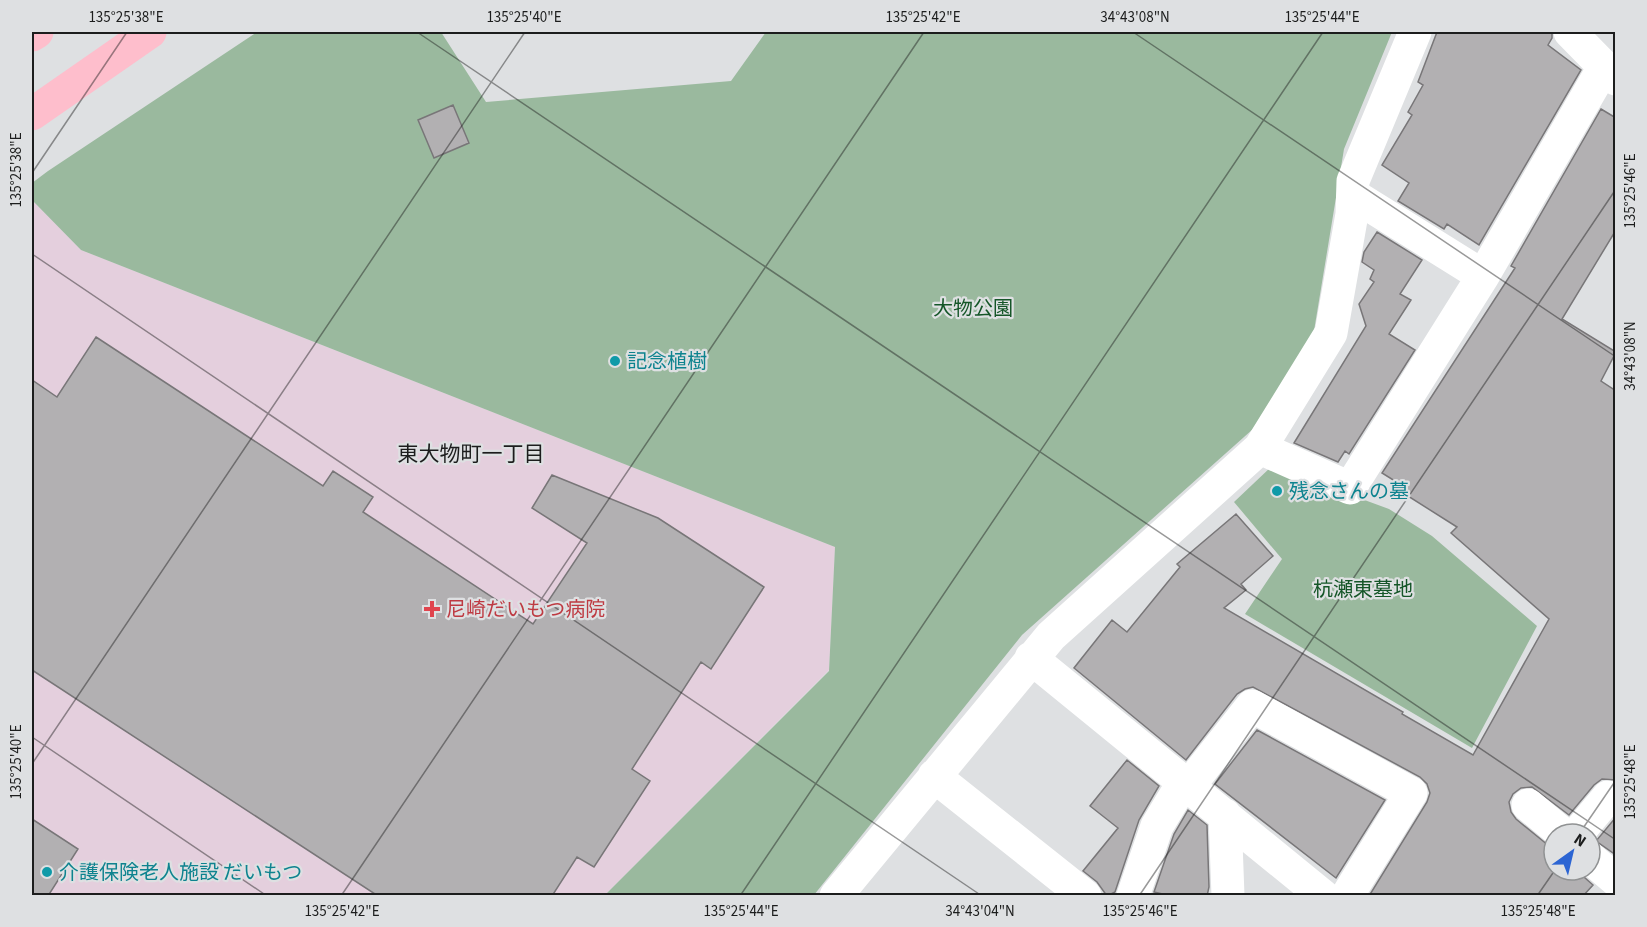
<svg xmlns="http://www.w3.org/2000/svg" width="1647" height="927" font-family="'Source Sans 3','Noto Sans JP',sans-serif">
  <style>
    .medical { fill: #e4cfdd }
    .green { fill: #9ab99e }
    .building { fill: #b2b0b2; stroke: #787678; stroke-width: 1.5 }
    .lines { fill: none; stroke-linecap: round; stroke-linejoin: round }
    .minor { stroke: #fff; stroke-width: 33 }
    .major { stroke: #febecc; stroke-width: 33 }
    .ticks { fill: none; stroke: #1c1d1d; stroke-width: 1.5; stroke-opacity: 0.45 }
    .culture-dot { fill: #0f9aa8; stroke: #dee0e2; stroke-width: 2 }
    .health-dot { fill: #e0444e; stroke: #dee0e2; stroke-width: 2 }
    .labels { text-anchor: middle; stroke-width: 4.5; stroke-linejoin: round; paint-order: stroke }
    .park-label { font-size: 20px; fill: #155628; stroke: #dee0e2 }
    .culture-label { font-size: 20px; fill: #0d838f; stroke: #dee0e2; text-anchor: start }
    .health-label { font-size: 20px; fill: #be3a42; stroke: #dee0e2; text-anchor: start }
    .neighbourhood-label { font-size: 21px; fill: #1c1d1d; stroke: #dee0e2 }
    .neatline { fill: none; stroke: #1c1d1d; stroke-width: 2 }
    .ticks-label { font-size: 15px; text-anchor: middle; fill: #1c1d1d }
  </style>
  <rect width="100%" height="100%" fill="#dee0e2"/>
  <path class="medical" d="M 32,200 L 81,250 L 835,547 L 829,670 L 605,895 L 32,895 Z"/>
  <path class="green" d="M 257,32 L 441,32 L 486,102 L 731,81 L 766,32 L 1392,32 L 1344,149 L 1314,331 L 1253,429 L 1022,635 L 814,895 L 605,895 L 829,671 L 835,547 L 81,250 L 32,200 L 32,183 L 48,171 Z
    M 1272,466 L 1389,509 L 1432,536 L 1537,626 L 1472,748 L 1245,614 L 1282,559 L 1234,502 Z"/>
  <path class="building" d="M 1437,32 L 1552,32 L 1552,38 L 1548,45 L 1581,70 L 1479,245 L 1447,224 L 1444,229 L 1398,201 L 1409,183 L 1382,165 L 1412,115 L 1408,112 L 1423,85 L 1418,82 Z
    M 453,105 L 469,143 L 434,158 L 418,120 Z
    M 1601,109 L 1616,118 L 1616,230 L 1562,319 L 1616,352 L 1601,381 L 1616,391 L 1616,780 L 1602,779 L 1594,785 L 1569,815 L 1532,787 L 1521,788 L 1513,794 L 1509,802 L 1511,812 L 1516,819 L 1554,850 L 1554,870 L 1576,870 L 1593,885 L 1583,896 L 1369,896 L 1427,802 L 1430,793 L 1427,784 L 1420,777 L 1253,687 L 1245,689 L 1237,694 L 1186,760 L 1074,668 L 1112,620 L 1127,632 L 1180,567 L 1177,564 L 1236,514 L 1273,556 L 1241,584 L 1246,590 L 1224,608 L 1403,712 L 1402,714 L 1473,755 L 1549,619 L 1451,533 L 1457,527 L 1400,491 L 1403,486 L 1382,473 L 1515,268 L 1511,266 Z
    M 1377,232 L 1422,260 L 1400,294 L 1411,300 L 1389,334 L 1415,350 L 1349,454 L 1345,451 L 1338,462 L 1294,443 L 1366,326 L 1359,304 L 1374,282 L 1370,279 L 1374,270 L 1362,262 L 1364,252 Z
    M 96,337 L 323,486 L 333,471 L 373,497 L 363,512 L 533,624 L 587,543 L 532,508 L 552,475 L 658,518 L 764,587 L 711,669 L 701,662 L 632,769 L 650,781 L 594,867 L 577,857 L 552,896 L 378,896 L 32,670 L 32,380 L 57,397 Z
    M 1257,730 L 1385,800 L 1336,878 L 1215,784 Z
    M 1127,760 L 1159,786 L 1139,820 L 1115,892 L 1107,896 L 1097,882 L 1083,871 L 1118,828 L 1090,806 Z
    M 1188,810 L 1207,825 L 1209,887 L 1207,896 L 1171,896 L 1154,892 L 1174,834 Z
    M 1616,817 L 1616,855 L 1596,841 Z
    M 32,819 L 78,849 L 48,896 L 32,896 Z"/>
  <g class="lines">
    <path class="minor" d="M 1570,32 L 1616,79
      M 1353,195 L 1483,276
      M 1260,448 L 1350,488 L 1483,276 L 1604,67
      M 1031,658 L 1323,896
      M 934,776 L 1085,896
      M 1188,787 L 1252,706 L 1411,793 L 1347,896
      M 1528,805 L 1563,834
      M 1225,815 L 1228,896
      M 1577,834 L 1608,797
      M 1590,858 L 1616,880
      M 836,896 L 1051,636 L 1260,448 L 1331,333 L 1352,214 L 1353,181 L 1415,32
      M 1133,896 L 1157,826 L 1183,783"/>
    <path class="major" d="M 32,35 L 37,32
      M 32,114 L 150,32"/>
  </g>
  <path class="ticks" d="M 417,32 L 1616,840M 1133,32 L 1616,357M 32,173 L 127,32M 32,254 L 982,896M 32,737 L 267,896M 32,764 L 525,32M 1579,834 L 1616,780M 341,896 L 924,32M 740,896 L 1323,32M 1139,896 L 1616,189M 1537,896 L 1555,870"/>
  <g class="culture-dot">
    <circle cx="615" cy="361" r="6"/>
    <circle cx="1277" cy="491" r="6"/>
    <circle cx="47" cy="872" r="6"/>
  </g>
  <path class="health-dot" d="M429 600h6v6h6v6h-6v6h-6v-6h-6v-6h6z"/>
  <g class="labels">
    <g class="park-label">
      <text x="973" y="315">大物公園</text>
      <text x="1363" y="596">杭瀬東墓地</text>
    </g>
    <g class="culture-label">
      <text x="627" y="368">記念植樹</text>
      <text x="1289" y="498">残念さんの墓</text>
      <text x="59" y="879">介護保険老人施設 だいもつ</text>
    </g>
    <g class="health-label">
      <text x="446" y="616">尼崎だいもつ病院</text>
    </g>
    <g class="neighbourhood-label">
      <text x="471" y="461">東大物町一丁目</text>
    </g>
  </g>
  <rect width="1647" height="927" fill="none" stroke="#dee0e2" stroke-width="66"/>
  <g transform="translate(1572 852) rotate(34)"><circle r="28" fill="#dee0e2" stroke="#909293" stroke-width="1.5"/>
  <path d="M0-4.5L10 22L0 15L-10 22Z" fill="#2c65d3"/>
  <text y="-9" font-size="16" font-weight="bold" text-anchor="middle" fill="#1c1d1d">N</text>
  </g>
  <rect x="33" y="33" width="1581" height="861" class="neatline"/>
  <g class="ticks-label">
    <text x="126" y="22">135°25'38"E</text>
    <text x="524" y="22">135°25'40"E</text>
    <text x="923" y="22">135°25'42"E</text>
    <text x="1135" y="22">34°43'08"N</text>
    <text x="1322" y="22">135°25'44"E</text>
    <text transform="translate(16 170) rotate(-90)" y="5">135°25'38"E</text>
    <text transform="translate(1630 191) rotate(-90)" y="5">135°25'46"E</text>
    <text transform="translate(1630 356) rotate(-90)" y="5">34°43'08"N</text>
    <text transform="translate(16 762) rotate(-90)" y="5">135°25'40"E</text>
    <text transform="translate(1630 782) rotate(-90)" y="5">135°25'48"E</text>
    <text x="342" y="916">135°25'42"E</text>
    <text x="741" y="916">135°25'44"E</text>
    <text x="980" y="916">34°43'04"N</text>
    <text x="1140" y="916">135°25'46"E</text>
    <text x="1538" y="916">135°25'48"E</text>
  </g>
</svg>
